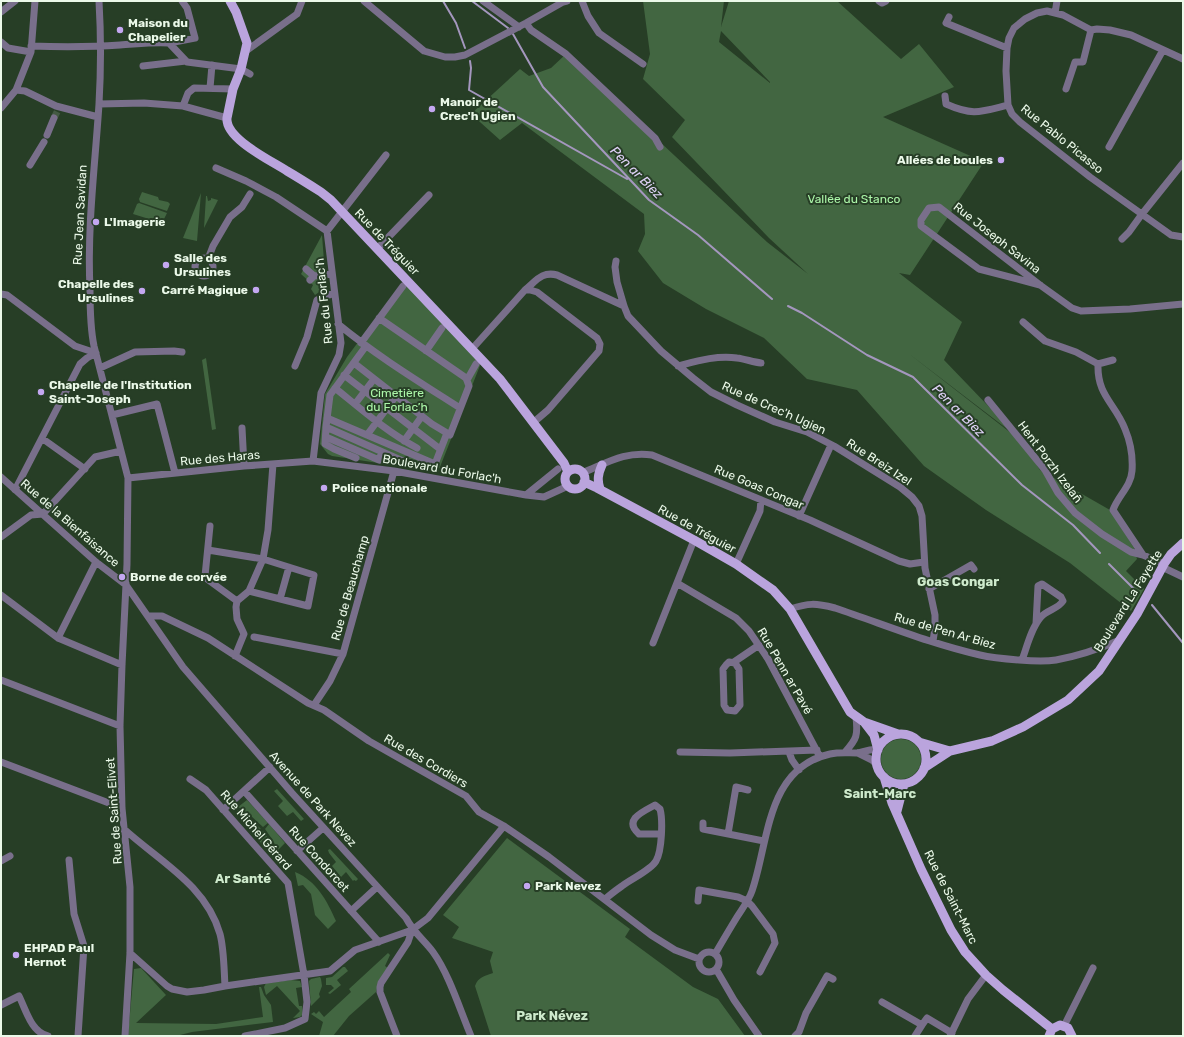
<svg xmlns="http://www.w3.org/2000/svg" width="1184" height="1037" font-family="Rubik,sans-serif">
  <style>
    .green { fill: #426641; fill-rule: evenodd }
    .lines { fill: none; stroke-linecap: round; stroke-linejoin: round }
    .stream { stroke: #a497be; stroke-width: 2 }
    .minor-tunnel { stroke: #445a43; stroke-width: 7; stroke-dasharray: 7 3.5; stroke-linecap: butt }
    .minor { stroke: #796f8b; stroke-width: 7 }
    .major { stroke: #baa4dd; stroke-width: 9 }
    .poi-dot { fill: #c4a7f1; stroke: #273e26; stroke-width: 1.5 }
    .labels { text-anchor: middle; stroke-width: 4; stroke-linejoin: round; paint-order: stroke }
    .poi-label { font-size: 12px; font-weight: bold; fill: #ebf9e9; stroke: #273e26; text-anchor: start }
    .street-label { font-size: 12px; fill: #ebf9e9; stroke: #273e26 }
    .park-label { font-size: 12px; fill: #acf7a9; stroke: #273e26 }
    .water-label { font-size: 13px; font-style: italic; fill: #e0d3f8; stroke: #273e26 }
    .neighbourhood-label { font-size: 13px; font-weight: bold; fill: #ceeacc; stroke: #273e26 }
  </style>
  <rect width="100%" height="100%" fill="#273e26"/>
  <path class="green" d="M 643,1 L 724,1 L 721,27 L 729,1 L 837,1 L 901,59 L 919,44 L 954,87 L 883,117 L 984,162 L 910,275 L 899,273 L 962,322 L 944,360 L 1019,438 L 908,353 L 1020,440 L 1040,470 L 1110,510 L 1134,548 L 1137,559 L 1126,571 L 1144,589 L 1131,611 L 1070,563 L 986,510 L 924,466 L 857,390 L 807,379 L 764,338 L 706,309 L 663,283 L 638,251 L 645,234 L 644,214 L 522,123 L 500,140 L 471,114 L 520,69 L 529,76 L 551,68 L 566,54 L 767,242 L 808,274 L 769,238 L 672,137 L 685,120 L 643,79 L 650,54 ZM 721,31 L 770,82 L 770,83 L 719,42 Z
    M 142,192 L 158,197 L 159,200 L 168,202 L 170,204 L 167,211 L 140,202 L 139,199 Z
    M 201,193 L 197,241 L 183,238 Z
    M 206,196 L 207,196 L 208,201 L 211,200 L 211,198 L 218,200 L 204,228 Z
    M 139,203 L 167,213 L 162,223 L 133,214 L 137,204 Z
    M 322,235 L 326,287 L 315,295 L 311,289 L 313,285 L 301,274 Z
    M 403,282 L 481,363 L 438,472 L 332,456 L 328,454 L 320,444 L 325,394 L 347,357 Z
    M 206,358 L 216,429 L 212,430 L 202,360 Z
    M881 759a20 20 0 1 1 40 0a20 20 0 1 1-40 0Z
    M 277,789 L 304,819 L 301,821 L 293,812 L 287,816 L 278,806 L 283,801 L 274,791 Z
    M 247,800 L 268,823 L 263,827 L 250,815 L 238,807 Z
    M 236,809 L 248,816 L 261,829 L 255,835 L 246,826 L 248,824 Z
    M 269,824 L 285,843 L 278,850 L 272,839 L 265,829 Z
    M 263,831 L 268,838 L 275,852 L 266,849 L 256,837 Z
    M 507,838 L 630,929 L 625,937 L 693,987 L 718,999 L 745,1036 L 491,1036 L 475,986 C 478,977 485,976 493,973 L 490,961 L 493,952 L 452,938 L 459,927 L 443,915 Z
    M 330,849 L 358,879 L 356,881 L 354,880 L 353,881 L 346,872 L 341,877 L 332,866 L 336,862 L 329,853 L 328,850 Z
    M 295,872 C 317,881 327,901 336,921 L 328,929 L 315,915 L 311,894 L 303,885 L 298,886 Z
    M 388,953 L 390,955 L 385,966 L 388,968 L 379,982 L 376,992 L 349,1016 L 333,1036 L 319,1036 L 323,1022 L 311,1014 L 314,1012 L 316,1014 L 319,1011 L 324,1017 L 351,992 L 349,989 Z
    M 343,967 L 345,967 L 348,971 L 337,980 L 341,985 L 330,994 L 328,993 L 334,988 L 331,985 L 326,985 L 326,978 L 332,977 Z
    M 141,968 L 166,995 L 136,1023 L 216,1024 L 263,1017 L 259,987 L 261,987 L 264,995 L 271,1005 L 273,1022 L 192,1032 L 176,1036 L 128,1036 L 134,969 Z
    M 320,977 L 321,979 L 322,986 L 319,994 L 320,997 L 311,1006 L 309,981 L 311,979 Z
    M 291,980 L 300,981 L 302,987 L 296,988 L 299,1006 L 302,1006 L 303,1014 L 300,1017 L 293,1018 L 300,1011 L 277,986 L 266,995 L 264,987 L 266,983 Z"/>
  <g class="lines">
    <path class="stream" d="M 443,1 L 456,23 L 465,48
      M 472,1 L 508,28
      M 513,34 L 543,87 L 649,200 L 698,235 L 772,299
      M 470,61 L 471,68 L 469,90 L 627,179
      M 788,306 L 802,313 L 867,355 L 913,377 L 1022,485 L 1073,525 L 1100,553
      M 1109,564 L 1138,593
      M 1152,605 L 1183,643"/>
    <path class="minor-tunnel" d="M 54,118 L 58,110"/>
    <path class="minor" d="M 99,1 C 101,35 101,70 99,104 C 95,166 87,227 90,289 C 90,308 90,327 94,346 L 128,478 L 127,564 L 122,665 L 120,726 L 122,808 L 130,887 L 130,953 L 125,1036
      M 364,1 L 424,51 L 445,57 L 455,57 L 465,55 L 526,23 L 563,2 L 567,1
      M 483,1 L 519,27
      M 582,1 L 588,16 L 599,33 L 643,64
      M 879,1 L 882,3 L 886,1
      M 1,12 L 15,1
      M 1055,13 L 1057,1
      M 949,17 L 946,23 L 1007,48
      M 526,23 L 531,30 L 566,54 L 655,138 L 660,147
      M 1,42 L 8,48 L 31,52
      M 169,43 L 195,38 L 187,8 L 182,1
      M 31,46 C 61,47 91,47 120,45 C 137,44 152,42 169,43 L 187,62 L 241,69 L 250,74
      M 246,51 L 297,14 L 302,1
      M 1183,59 L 1131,35 L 1110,30 L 1097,29 L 1091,30 L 1063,15 L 1047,11 L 1037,13 L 1025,19 L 1014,28 L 1009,38 L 1007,48 L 1006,71 L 1008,105 L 1012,114 L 1020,122 L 1090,177 L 1171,235 L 1183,237
      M 143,66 L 186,61
      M 210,88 L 212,65
      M 1066,89 L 1075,62 L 1083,62 L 1091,30
      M 16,90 L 25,91 L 56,106 L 98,117
      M 945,96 L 946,104 C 973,116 980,112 1008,105
      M 99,104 L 144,103 L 183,106 L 227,118
      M 183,106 L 188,93 L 194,88 L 233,89
      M 1,108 L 16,90 L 31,52 L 35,1
      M 47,135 L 54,118
      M 1109,147 L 1163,50
      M 30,165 L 44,142
      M 216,168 L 246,181 L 276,197 L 327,231
      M 1122,239 L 1129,232 L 1142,214 L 1183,163
      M 377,249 L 429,195
      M195 267a9 9 0 1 1 18 0a9 9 0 1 1-18 0Z
      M 208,259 L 213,246 L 230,217 L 242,207 L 250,194
      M 616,261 L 615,267 L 617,282 L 624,306 L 628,316 L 661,351 L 693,378 L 711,392 L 737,405 L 775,422 L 807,432 L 834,446 L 900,487 L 912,497 L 919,506 L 922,516 L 925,568 L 935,615 L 935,628 L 933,641
      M 306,269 L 314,276
      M 310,280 L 314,276 L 332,274
      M 1040,285 L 979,269 L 921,226 L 921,220 L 929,208 L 939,207 L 1040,285 L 1072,308 L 1081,311 L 1130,309 L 1183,304
      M 525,290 C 536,281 542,271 557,275 L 624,306
      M 1,294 L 7,295 L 75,346 L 96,353
      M 1023,322 L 1045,341 L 1076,352 L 1098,364
      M 338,324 C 377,356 418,381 460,408
      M 361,343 L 403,286
      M 472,349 L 525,290 L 530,290 L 537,292 L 597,338 L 600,344 L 599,351 L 548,410 L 534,422
      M 426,351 L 442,328
      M 1113,360 L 1098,364 C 1097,396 1115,403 1125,429 C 1130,441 1133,457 1132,471 C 1131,486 1118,496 1113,510 L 1143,555
      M 354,363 L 432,424 L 447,433
      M 295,366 L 307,337 L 317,300 L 334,293
      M 678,366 C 697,361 717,355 737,358 C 745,359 753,362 761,363
      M 100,368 L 135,352 L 174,351 L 182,352
      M 344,375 L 440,449
      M 467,380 L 476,364
      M 335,388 C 361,409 387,432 417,448
      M 988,400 L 1045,470 L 1058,493 L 1075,513 L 1102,534 L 1131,552 L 1143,555 L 1164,564
      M 355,404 L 374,379
      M 112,415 L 157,404 L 175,473
      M 327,418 L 435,464 L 447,433 L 450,435 L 469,386 L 466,378 L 379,318
      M 326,427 L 412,465
      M 242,428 L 244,466
      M 367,435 L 396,396
      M 326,437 L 379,460 L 382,452
      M 43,439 L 85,469
      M 404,441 L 422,416
      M 356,458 L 334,449 L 325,444 L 326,427 L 330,395 L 366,346
      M 313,461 L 321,393 L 339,355 L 341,343 L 327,231 L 386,155
      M 582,473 C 607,463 625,451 652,455 L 810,520 L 899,561 L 910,564 L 924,562
      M 1,477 L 96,562 L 126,585 L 183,667 L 292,793 L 406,918 C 414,933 424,940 433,952 C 449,974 460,1010 471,1036
      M 128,478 L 244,466 L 313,461 L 394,471 L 526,495 L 558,469
      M 15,490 L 80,364 L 87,358 L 96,353
      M 526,495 L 544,497 L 568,486
      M 43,514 L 95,457 L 121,451
      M 799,516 L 831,445
      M 210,526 L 205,576 L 207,579 L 237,601
      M 1,537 L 31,515 L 43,514
      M 208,550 L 263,559 L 314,575 L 308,606 L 249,591
      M 736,564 L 760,511 L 761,500
      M 1162,567 L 1183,577
      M 677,583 L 736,618 L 749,631 L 768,659 L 820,757
      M 929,589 L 971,565 L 974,569
      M 1,595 L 58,638 L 122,665
      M 280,599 L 289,567
      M 790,609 C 809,603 815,603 835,608 C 883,624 931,644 980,655 C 993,658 1006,659 1019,660 C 1031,661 1044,662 1056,660 C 1078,656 1099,649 1120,640
      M 149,616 L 162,616 L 208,638 L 308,703 L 324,710 L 369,741 L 466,796 L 479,812 L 504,826 L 549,857 L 651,935 L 675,950 L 699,959
      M 254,637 L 343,654
      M 58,638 L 96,562
      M 653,643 L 694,540
      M 235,656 L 244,634 L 237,619 L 236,607 L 237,601 L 249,591 L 263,559 L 268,530 L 273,464
      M 1022,660 C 1027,647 1031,628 1041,617 C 1047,610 1058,609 1063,601 L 1061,597 L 1042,584 L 1038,586 L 1036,624
      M 729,662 L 735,663 L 739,669 L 740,705 L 735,711 L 727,710 L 724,705 L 723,669 L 726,665 Z
      M 734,662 L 759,645
      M 1,680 L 120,726
      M 314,705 L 330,681 L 343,654 L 394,471
      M 680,752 L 730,753 L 817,750
      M 789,752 L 792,760 L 799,770
      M 845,752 C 857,739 858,735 856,717
      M 858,753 L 872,760 L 876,764
      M 1,762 L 122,808
      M 190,779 L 206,790 L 288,883 L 304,975 L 307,1002 L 305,1019 L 285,1028 L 245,1036
      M 244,791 L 379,942
      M 223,810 L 270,767
      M 703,823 L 703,829 L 764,841
      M 124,829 C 159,861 206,885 220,934 C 224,949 224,970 225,986
      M 728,834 L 736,787 L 748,790
      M 297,851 L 323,828
      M 69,860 L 74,914 L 84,946 L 78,1036
      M 1,861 L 10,856
      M 605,899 C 610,895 616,890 622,886 C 631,879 651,870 656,861 C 662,851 663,820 660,809 L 655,805 C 642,812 623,820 639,834 L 661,834
      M 698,901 L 699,890 L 738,897 L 747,901 L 752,906 L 773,934 L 775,943 L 760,972
      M 351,911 L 377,887
      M699 962a10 10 0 1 1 20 0a10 10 0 1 1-20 0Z
      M 130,953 L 167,986 L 172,989 L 187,992 L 204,990 L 225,986 L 330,971 L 355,950 L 412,930
      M 715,954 C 722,942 729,930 737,917 C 742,909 749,900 752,891 C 769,842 766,768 830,754 C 840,752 847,753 857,753 C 864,752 871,748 878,750
      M 716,969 L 734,1000 L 759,1036
      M 882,1002 L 922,1025 L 915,1036
      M 1,1005 L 19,996 C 26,1010 31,1032 48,1036
      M 922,1025 L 927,1018 L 952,1033
      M 1064,1026 L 1093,968
      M 397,1036 L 380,992 L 380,987 L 381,983 L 408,942 L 412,930 L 428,918 L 504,826
      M 795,1036 L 799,1032 L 806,1013 L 827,976 L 833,979
      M 950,1036 L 968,999 L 986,975"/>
    <path class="major" d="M 230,1 L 236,12 L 247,43 L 241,69 L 233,89 L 227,118 C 225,139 272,161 287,171 C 299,178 310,185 321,192 L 331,200 L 500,379 L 564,463 L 568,472
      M565 479a10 10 0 1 1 20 0a10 10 0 1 1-20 0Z
      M 584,482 L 597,488 L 694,540 L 736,564 L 773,590 L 790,609 L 850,712 L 864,722 L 898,734
      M 600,489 C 597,480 598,474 602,465
      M 864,722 L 874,735 L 878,750
      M876 759a25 25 0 1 1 50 0a25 25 0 1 1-50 0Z
      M 919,742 L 950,751
      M 924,768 L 950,751 L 992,741 L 1023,727 L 1068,700 L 1099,671 L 1137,614 L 1164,564 L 1171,554 L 1183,543
      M 884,777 L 892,803 L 921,869 L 951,930 L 965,952 L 986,975 L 1003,990 L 1052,1029
      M 897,811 L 904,784
      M 1049,1036 L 1052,1029 L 1060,1025 L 1068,1028 L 1072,1036"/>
  </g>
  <g class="poi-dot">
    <circle cx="120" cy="30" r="4"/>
    <circle cx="432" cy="109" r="4"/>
    <circle cx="1001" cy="160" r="4"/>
    <circle cx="96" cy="222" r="4"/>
    <circle cx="166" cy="265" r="4"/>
    <circle cx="256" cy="290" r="4"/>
    <circle cx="142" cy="291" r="4"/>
    <circle cx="41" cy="392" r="4"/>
    <circle cx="324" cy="488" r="4"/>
    <circle cx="122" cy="577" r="4"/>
    <circle cx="527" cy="886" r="4"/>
    <circle cx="16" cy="955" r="4"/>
  </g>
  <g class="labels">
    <g class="poi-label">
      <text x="128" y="27">Maison du<tspan x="128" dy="14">Chapelier</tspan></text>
      <text x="440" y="106">Manoir de<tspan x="440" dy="14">Crec'h Ugien</tspan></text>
      <text x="993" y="164" text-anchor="end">Allées de boules</text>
      <text x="104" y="226">L'Imagerie</text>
      <text x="174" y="262">Salle des<tspan x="174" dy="14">Ursulines</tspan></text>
      <text x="134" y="288" text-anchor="end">Chapelle des<tspan x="134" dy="14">Ursulines</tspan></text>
      <text x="248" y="294" text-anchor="end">Carré Magique</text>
      <text x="49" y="389">Chapelle de l'Institution<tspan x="49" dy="14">Saint-Joseph</tspan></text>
      <text x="332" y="492">Police nationale</text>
      <text x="130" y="581">Borne de corvée</text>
      <text x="535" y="890">Park Nevez</text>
      <text x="24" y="952">EHPAD Paul<tspan x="24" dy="14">Hernot</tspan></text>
    </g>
    <g class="street-label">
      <text transform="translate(1062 139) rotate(39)" y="4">Rue Pablo Picasso</text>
      <text transform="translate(80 215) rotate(-87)" y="4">Rue Jean Savidan</text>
      <text transform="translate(997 238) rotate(38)" y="4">Rue Joseph Savina</text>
      <text transform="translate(387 242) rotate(46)" y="4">Rue de Tréguier</text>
      <text transform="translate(324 301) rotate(-96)" y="4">Rue du Forlac'h</text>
      <text transform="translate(774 408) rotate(24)" y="4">Rue de Crec'h Ugien</text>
      <text transform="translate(220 458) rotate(-5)" y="4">Rue des Haras</text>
      <text transform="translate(879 462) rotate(33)" y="4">Rue Breiz Izel</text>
      <text transform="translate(1050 462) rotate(53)" y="4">Hent Porzh Izelañ</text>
      <text transform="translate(442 469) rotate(10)" y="4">Boulevard du Forlac'h</text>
      <text transform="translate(759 487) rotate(23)" y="4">Rue Goas Congar</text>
      <text transform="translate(70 523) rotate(41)" y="4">Rue de la Bienfaisance</text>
      <text transform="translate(697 529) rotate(29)" y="4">Rue de Tréguier</text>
      <text transform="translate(350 588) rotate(-74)" y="4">Rue de Beauchamp</text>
      <text transform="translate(1128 601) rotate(-58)" y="4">Boulevard La Fayette</text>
      <text transform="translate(945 631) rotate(16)" y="4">Rue de Pen Ar Biez</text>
      <text transform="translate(785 671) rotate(60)" y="4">Rue Penn ar Pavé</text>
      <text transform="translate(426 761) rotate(30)" y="4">Rue des Cordiers</text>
      <text transform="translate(313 799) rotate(48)" y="4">Avenue de Park Nevez</text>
      <text transform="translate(114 811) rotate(-94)" y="4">Rue de Saint-Elivet</text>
      <text transform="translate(256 830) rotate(49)" y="4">Rue Michel Gérard</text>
      <text transform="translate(319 859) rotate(48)" y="4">Rue Condorcet</text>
      <text transform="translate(951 897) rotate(63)" y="4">Rue de Saint-Marc</text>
    </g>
    <g class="park-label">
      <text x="854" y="203">Vallée du Stanco</text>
      <text x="397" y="397">Cimetière<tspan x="397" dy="14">du Forlac’h</tspan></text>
    </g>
    <g class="water-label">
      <text transform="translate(637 172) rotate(45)" y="5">Pen ar Biez</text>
      <text transform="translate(959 410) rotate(45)" y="5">Pen ar Biez</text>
    </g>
    <g class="neighbourhood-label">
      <text x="958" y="586">Goas Congar</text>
      <text x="880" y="798">Saint-Marc</text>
      <text x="243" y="883">Ar Santé</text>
      <text x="552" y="1020">Park Névez</text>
    </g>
  </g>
  <rect width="1184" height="1037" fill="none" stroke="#ebf9e9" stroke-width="4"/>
</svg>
